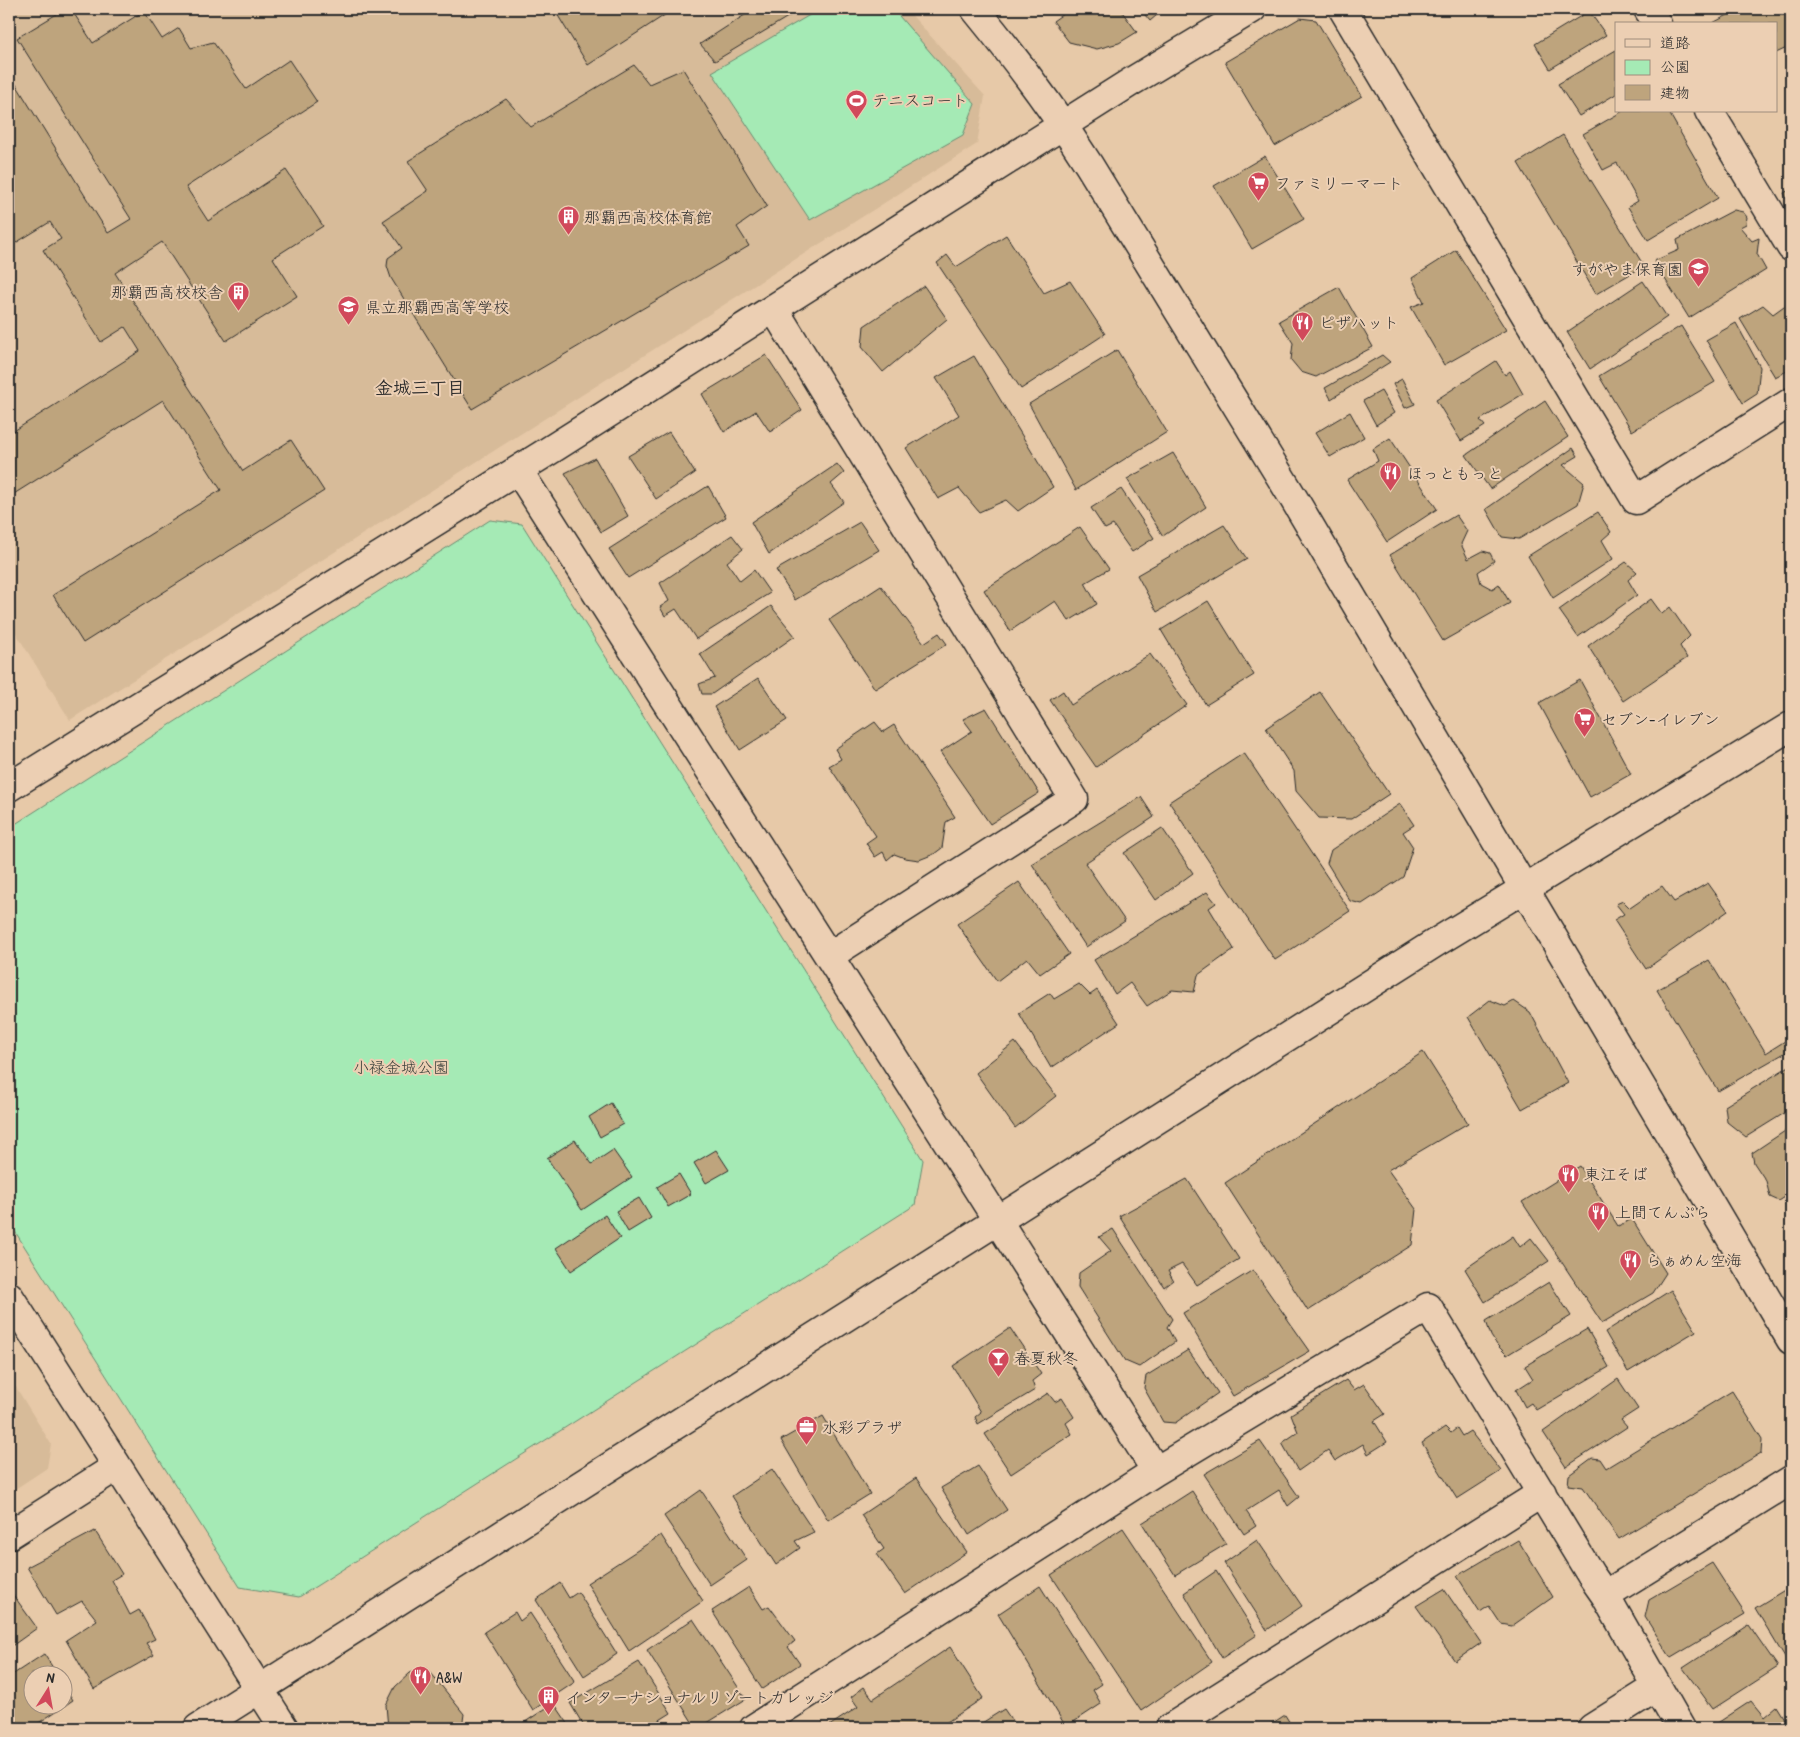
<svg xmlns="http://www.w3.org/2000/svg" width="1800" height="1737" font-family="'Patrick Hand','Klee One',sans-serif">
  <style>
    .built { fill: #d7bb99 }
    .green { fill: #a5eab5; stroke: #688a70 }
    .building { fill: #bea47d; stroke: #2b2b2b }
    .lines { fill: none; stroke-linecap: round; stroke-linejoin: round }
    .minor-casing { stroke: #2b2b2b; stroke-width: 31 }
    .minor { stroke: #eccfb3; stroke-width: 28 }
    .labels { text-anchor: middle; stroke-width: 4; stroke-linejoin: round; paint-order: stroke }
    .poi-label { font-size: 16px; fill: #2b2b2b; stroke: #eccfb3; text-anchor: start }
    .park-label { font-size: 16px; fill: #373e39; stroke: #eccfb3 }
    .neighbourhood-label { font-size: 18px; font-weight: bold; fill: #2b2b2b; stroke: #eccfb3 }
  </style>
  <rect width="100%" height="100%" fill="#e7c9a8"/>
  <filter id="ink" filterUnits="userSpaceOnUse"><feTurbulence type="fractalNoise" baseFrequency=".02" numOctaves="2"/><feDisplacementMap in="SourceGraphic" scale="10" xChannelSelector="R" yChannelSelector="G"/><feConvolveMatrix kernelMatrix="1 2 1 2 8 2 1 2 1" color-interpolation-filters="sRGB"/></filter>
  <g filter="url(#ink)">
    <path class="built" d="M 9,9 L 906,9 L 985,96 L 977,144 L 70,720 L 9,622 Z
      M 9,1376 L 51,1444 L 47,1468 L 9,1493 Z"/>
    <path class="green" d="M 820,9 L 893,9 L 975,104 L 963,135 L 810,220 L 712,72 Z
      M 490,520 L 522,524 L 923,1160 L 915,1205 L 299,1597 L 240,1587 L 9,1222 L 9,828 Z"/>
    <path class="building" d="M 65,9 L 71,9 L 93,43 L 144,11 L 162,39 L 179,28 L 191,48 L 213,42 L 246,89 L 289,60 L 317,102 L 186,187 L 208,221 L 286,170 L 323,226 L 273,258 L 297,296 L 226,341 L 162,242 L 115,273 L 243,471 L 291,440 L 324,491 L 83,643 L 53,595 L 221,490 L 163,400 L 9,497 L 9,434 L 140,351 L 125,327 L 101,342 L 43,250 L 61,239 L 50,222 L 9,247 L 9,73 L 108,233 L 131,219 L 17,38 Z
      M 554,9 L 674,9 L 588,65 Z
      M 754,9 L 801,9 L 715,61 L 700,44 Z
      M 1070,9 L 1120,9 L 1137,32 L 1119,43 L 1097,49 L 1069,42 L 1053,21 Z
      M 1140,9 L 1164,9 L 1150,21 Z
      M 1739,9 L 1791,9 L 1791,46 L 1776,53 L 1776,24 L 1711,24 Z
      M 1589,11 L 1606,35 L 1550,69 L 1535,44 Z
      M 1300,18 L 1316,20 L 1362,96 L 1275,146 L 1225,62 Z
      M 1616,50 L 1616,94 L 1579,116 L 1558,84 Z
      M 634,65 L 649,84 L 683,69 L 767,206 L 737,227 L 749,246 L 472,409 L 391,278 L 387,266 L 388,258 L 402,248 L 383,221 L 428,191 L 408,161 L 506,99 L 531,127 Z
      M 1623,111 L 1668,111 L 1718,198 L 1648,240 L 1628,207 L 1638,201 L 1617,163 L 1603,170 L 1583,134 Z
      M 1563,135 L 1644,266 L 1596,294 L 1518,163 Z
      M 1265,156 L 1304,219 L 1252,249 L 1214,186 Z
      M 1791,189 L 1791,204 L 1790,205 L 1784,193 Z
      M 1734,210 L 1743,212 L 1747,217 L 1746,224 L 1740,227 L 1752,241 L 1759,238 L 1757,254 L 1766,270 L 1689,318 L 1654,261 L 1679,250 L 1677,240 Z
      M 1006,235 L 1044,293 L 1070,281 L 1105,334 L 1021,389 L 937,263 L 947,255 L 956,267 Z
      M 1456,250 L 1506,330 L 1444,365 L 1411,307 L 1424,302 L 1412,278 Z
      M 1643,281 L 1667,317 L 1590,369 L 1567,332 Z
      M 924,286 L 947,319 L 883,372 L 862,347 L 864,326 Z
      M 1339,287 L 1373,347 L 1316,377 L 1301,372 L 1291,360 L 1293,343 L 1279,321 Z
      M 1791,301 L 1791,369 L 1775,377 L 1740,319 L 1763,305 L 1773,314 Z
      M 1736,323 L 1760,367 L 1757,394 L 1743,403 L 1706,340 Z
      M 1681,326 L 1715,382 L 1632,431 L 1599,376 Z
      M 1117,350 L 1167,432 L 1076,490 L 1029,404 Z
      M 766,355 L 802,410 L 770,432 L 756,411 L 724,432 L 702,394 Z
      M 1382,355 L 1390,362 L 1331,399 L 1325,388 Z
      M 974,356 L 1053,487 L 1018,511 L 1006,500 L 979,512 L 959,488 L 938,499 L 906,448 L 959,415 L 936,378 Z
      M 1496,361 L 1505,375 L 1510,371 L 1523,394 L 1480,420 L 1485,426 L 1461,441 L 1436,400 Z
      M 1402,379 L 1415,404 L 1405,408 L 1393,384 Z
      M 1381,391 L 1394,413 L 1376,425 L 1363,401 Z
      M 1545,401 L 1568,437 L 1490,489 L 1466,455 Z
      M 1350,412 L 1364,437 L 1330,457 L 1315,433 Z
      M 669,432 L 695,473 L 656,499 L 628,456 Z
      M 1390,438 L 1437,509 L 1387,542 L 1347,480 L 1378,461 L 1373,449 Z
      M 1573,448 L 1578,456 L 1563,465 L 1584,483 L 1578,504 L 1519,539 L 1502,537 L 1486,509 Z
      M 1173,453 L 1206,507 L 1163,536 L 1127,479 Z
      M 595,458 L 628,516 L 601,532 L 565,473 Z
      M 837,464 L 844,473 L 831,484 L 844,502 L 769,554 L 751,522 Z
      M 708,486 L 726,517 L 628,578 L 609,549 Z
      M 1121,489 L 1154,538 L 1132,552 L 1113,525 L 1105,529 L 1091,508 Z
      M 1598,512 L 1611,532 L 1602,540 L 1613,559 L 1553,598 L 1528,556 Z
      M 1456,515 L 1467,531 L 1461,544 L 1468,559 L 1483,551 L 1490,553 L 1494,561 L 1478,572 L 1481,583 L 1492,589 L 1499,584 L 1510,603 L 1443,641 L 1390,555 Z
      M 860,522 L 879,550 L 795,600 L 776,570 Z
      M 1224,525 L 1247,559 L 1157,612 L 1137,575 Z
      M 1080,527 L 1109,569 L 1085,583 L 1097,604 L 1069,621 L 1055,601 L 1010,631 L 984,590 Z
      M 732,535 L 743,549 L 727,562 L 740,581 L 754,570 L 770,593 L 696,639 L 676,609 L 665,616 L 660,607 L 669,601 L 660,583 Z
      M 1626,562 L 1637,572 L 1628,580 L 1637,595 L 1578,637 L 1559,610 Z
      M 881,586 L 924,643 L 939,633 L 947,644 L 875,689 L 829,620 Z
      M 1651,599 L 1662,614 L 1670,607 L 1690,636 L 1680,646 L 1687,658 L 1623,701 L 1588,646 Z
      M 1208,601 L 1254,675 L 1206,705 L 1161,630 Z
      M 771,606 L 795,636 L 712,694 L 702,694 L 699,684 L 715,678 L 700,654 Z
      M 1150,654 L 1187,705 L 1096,767 L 1050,700 L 1063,691 L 1071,705 Z
      M 758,678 L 787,720 L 740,750 L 714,707 Z
      M 1580,680 L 1631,774 L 1590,797 L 1539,703 Z
      M 1320,692 L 1389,794 L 1351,819 L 1319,818 L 1296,791 L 1294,771 L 1266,728 Z
      M 986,708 L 1039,793 L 990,824 L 940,752 L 972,731 L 963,719 Z
      M 875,722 L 883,732 L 894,725 L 955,817 L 946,822 L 942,848 L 934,854 L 919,860 L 905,858 L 894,854 L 887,860 L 883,852 L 875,857 L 866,843 L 876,836 L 829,766 L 841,759 L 835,749 Z
      M 1244,753 L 1350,911 L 1275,960 L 1169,802 Z
      M 1141,797 L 1154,817 L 1085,863 L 1125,921 L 1086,947 L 1032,864 Z
      M 1400,804 L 1414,825 L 1403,832 L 1413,847 L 1403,877 L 1362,904 L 1350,901 L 1327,863 L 1331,850 Z
      M 1162,828 L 1193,873 L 1156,900 L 1124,853 Z
      M 1019,882 L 1069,954 L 1040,974 L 1027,958 L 997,981 L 957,924 Z
      M 1708,883 L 1728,911 L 1646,969 L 1614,920 L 1624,914 L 1616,904 L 1623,901 L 1630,908 L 1662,886 L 1674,902 Z
      M 1207,892 L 1216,903 L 1209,908 L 1234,949 L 1198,975 L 1194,992 L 1172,990 L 1147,1006 L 1130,983 L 1115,994 L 1094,960 Z
      M 1709,960 L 1766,1053 L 1785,1041 L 1790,1050 L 1718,1091 L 1657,990 Z
      M 1079,984 L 1090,995 L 1097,990 L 1119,1023 L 1051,1068 L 1019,1013 L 1050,993 L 1054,999 Z
      M 1490,1000 L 1505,1006 L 1514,1001 L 1530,1012 L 1568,1083 L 1522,1109 L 1468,1017 Z
      M 1015,1042 L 1056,1096 L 1015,1128 L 976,1073 Z
      M 1423,1052 L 1468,1123 L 1388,1170 L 1416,1209 L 1412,1245 L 1308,1311 L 1225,1183 Z
      M 1791,1065 L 1791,1109 L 1746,1137 L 1727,1122 L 1725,1106 Z
      M 611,1103 L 623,1124 L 600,1137 L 589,1117 Z
      M 1791,1127 L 1791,1193 L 1779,1201 L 1770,1197 L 1766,1181 L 1754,1163 L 1752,1153 Z
      M 575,1140 L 592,1164 L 613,1150 L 632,1177 L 582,1210 L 547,1158 Z
      M 716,1150 L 729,1170 L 706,1183 L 694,1163 Z
      M 1580,1166 L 1618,1226 L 1632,1219 L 1666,1273 L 1653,1293 L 1602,1323 L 1522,1202 Z
      M 679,1174 L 691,1194 L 668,1207 L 657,1187 Z
      M 1187,1179 L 1239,1259 L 1197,1285 L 1182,1264 L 1168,1271 L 1173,1280 L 1164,1287 L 1119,1216 Z
      M 639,1198 L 651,1218 L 628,1232 L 616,1211 Z
      M 605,1215 L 620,1238 L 571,1271 L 556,1248 Z
      M 1113,1229 L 1172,1319 L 1167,1327 L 1175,1342 L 1139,1367 L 1125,1361 L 1078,1287 L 1079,1273 L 1111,1251 L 1099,1237 Z
      M 1513,1236 L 1520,1247 L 1531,1238 L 1549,1261 L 1485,1302 L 1465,1269 Z
      M 1253,1270 L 1310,1351 L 1233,1396 L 1183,1313 Z
      M 1549,1282 L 1571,1316 L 1507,1355 L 1497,1345 L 1491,1336 L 1486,1321 Z
      M 1671,1290 L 1696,1331 L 1628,1372 L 1605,1332 Z
      M 1010,1328 L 1041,1374 L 1032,1381 L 1035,1390 L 978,1424 L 975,1417 L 981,1412 L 953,1366 Z
      M 1587,1329 L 1609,1367 L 1536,1410 L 1531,1403 L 1525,1407 L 1516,1390 L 1533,1379 L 1525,1366 Z
      M 1188,1350 L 1218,1393 L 1175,1423 L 1163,1422 L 1144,1388 L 1146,1376 Z
      M 1618,1379 L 1638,1409 L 1621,1420 L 1627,1427 L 1566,1467 L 1543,1432 Z
      M 1346,1380 L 1354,1390 L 1364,1384 L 1385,1414 L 1374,1421 L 1387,1442 L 1368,1454 L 1363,1444 L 1335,1461 L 1328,1450 L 1298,1471 L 1282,1443 L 1298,1432 L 1291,1414 Z
      M 1732,1391 L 1762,1439 L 1761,1453 L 1619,1539 L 1583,1487 L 1568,1485 L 1569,1475 L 1592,1458 L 1600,1459 L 1606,1468 Z
      M 1048,1393 L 1055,1402 L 1062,1398 L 1074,1417 L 1066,1423 L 1072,1434 L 1011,1474 L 985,1434 Z
      M 823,1416 L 870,1494 L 828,1520 L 781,1440 Z
      M 1445,1427 L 1451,1433 L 1457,1428 L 1462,1436 L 1470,1431 L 1501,1471 L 1457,1499 L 1422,1443 Z
      M 1260,1441 L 1299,1497 L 1288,1506 L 1279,1490 L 1246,1511 L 1256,1526 L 1244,1534 L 1204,1474 Z
      M 978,1466 L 1007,1510 L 969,1535 L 941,1488 Z
      M 772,1469 L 814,1532 L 795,1541 L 800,1548 L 776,1565 L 732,1496 Z
      M 916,1478 L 967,1552 L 905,1594 L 877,1554 L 884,1549 L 861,1515 Z
      M 701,1490 L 747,1560 L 710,1585 L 664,1516 Z
      M 1192,1491 L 1226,1544 L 1175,1575 L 1142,1523 Z
      M 1123,1528 L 1212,1662 L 1141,1711 L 1051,1575 Z
      M 95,1531 L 122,1574 L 112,1580 L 130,1615 L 139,1610 L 155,1639 L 146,1643 L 154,1655 L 94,1689 L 66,1640 L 97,1620 L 82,1601 L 56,1615 L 27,1567 Z
      M 661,1535 L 703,1601 L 629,1651 L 587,1583 Z
      M 1257,1540 L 1302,1606 L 1267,1630 L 1224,1563 Z
      M 1518,1540 L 1553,1597 L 1512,1626 L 1501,1624 L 1489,1606 L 1480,1612 L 1457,1576 Z
      M 1712,1563 L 1745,1614 L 1671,1658 L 1645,1617 L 1649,1600 Z
      M 1216,1571 L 1257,1635 L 1222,1658 L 1184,1593 Z
      M 560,1583 L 569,1598 L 578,1592 L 617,1654 L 584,1676 L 536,1600 Z
      M 1040,1586 L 1102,1684 L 1093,1690 L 1101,1704 L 1066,1727 L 998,1614 Z
      M 1791,1586 L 1791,1668 L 1755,1608 Z
      M 749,1587 L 763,1609 L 769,1606 L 795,1641 L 788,1647 L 800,1664 L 762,1689 L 712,1611 Z
      M 9,1589 L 37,1628 L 9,1648 Z
      M 1444,1589 L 1481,1643 L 1455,1661 L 1416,1606 Z
      M 515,1612 L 520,1621 L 530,1613 L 575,1682 L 533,1710 L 484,1632 Z
      M 693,1619 L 746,1699 L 699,1728 L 696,1728 L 647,1650 Z
      M 1749,1625 L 1778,1667 L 1713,1709 L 1683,1668 Z
      M 950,1647 L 983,1698 L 938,1728 L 826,1728 L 858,1707 L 851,1697 L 864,1687 L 873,1699 Z
      M 44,1654 L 57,1674 L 32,1674 L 32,1704 L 62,1704 L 62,1683 L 73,1700 L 31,1728 L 9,1728 L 9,1677 Z
      M 639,1662 L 671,1713 L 647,1728 L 585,1728 L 570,1703 Z
      M 427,1668 L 464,1714 L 462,1728 L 388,1728 L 386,1705 L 395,1687 L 410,1673 Z
      M 1751,1701 L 1764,1717 L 1777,1706 L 1790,1727 L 1718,1728 L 1716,1724 Z
      M 554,1703 L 571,1728 L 516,1728 Z
      M 1004,1709 L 1017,1728 L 974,1728 Z
      M 1285,1715 L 1293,1728 L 1265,1728 Z"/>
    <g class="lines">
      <defs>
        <path id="minor" d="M 975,9 C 1016,59 1054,110 1089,165 L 1294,499 L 1791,1340
          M 1343,9 L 1636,500 L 1791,402
          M 1648,9 L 1657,24
          M 1709,111 L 1791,247
          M 774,309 L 1074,799 L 829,956
          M 518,470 L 977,1188 L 1156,1471
          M 9,787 L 555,447 L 1134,80 L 1252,9
          M 9,1296 L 284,1728
          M 9,1535 L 116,1467
          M 1605,1595 L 1791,1480
          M 198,1728 L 1435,943 L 1791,726
          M 754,1728 L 1156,1471 L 1428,1307 L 1591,1575 L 1605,1595 L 1681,1728
          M 1170,1728 L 1542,1493
          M 1592,1728 L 1657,1687"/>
      </defs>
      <use href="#minor" class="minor-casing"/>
      <use href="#minor" class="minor"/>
    </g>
  </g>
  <defs>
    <symbol id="stadium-pin" viewBox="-11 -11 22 30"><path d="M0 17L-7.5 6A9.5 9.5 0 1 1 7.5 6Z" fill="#d1495b" stroke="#eccfb3"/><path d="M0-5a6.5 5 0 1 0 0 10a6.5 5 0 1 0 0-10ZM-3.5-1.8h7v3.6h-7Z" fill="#fff"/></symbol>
    <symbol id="supermarket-pin" viewBox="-11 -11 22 30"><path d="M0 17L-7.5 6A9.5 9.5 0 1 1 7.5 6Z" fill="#d1495b" stroke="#eccfb3"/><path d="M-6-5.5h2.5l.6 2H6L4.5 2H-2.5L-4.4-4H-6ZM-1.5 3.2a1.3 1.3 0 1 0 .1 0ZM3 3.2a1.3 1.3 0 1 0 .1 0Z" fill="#fff"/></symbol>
    <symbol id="building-pin" viewBox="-11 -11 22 30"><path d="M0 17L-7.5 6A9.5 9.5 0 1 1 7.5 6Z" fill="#d1495b" stroke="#eccfb3"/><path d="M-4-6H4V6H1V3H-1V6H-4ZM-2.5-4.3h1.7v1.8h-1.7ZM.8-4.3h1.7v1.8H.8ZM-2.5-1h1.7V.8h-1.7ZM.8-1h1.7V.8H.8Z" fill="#fff"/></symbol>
    <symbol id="school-pin" viewBox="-11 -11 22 30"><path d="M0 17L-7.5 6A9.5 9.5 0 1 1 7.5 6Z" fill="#d1495b" stroke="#eccfb3"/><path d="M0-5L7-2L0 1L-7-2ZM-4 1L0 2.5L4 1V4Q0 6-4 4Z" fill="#fff"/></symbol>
    <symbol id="restaurant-pin" viewBox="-11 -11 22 30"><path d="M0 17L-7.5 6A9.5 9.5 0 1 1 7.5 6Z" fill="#d1495b" stroke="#eccfb3"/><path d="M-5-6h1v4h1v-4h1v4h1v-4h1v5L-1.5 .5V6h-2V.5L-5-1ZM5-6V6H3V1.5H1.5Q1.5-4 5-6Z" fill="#fff"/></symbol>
    <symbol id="bar-pin" viewBox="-11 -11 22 30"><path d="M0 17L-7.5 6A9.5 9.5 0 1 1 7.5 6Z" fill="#d1495b" stroke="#eccfb3"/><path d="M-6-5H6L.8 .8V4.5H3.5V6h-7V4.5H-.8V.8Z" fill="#fff"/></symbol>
    <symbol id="office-pin" viewBox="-11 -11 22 30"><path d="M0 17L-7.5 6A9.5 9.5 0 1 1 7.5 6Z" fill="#d1495b" stroke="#eccfb3"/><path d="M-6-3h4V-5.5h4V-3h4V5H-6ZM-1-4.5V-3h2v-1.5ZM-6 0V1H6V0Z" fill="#fff"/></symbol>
  </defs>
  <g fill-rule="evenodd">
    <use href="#stadium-pin" x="844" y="88" width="25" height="34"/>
    <use href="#supermarket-pin" x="1246" y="170" width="25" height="34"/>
    <use href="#building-pin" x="556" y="204" width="25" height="34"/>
    <use href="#school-pin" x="1686" y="256" width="25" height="34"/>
    <use href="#building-pin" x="226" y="280" width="25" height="34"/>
    <use href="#school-pin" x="336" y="294" width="25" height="34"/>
    <use href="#restaurant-pin" x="1290" y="310" width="25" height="34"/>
    <use href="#restaurant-pin" x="1378" y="460" width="25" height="34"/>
    <use href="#supermarket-pin" x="1572" y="706" width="25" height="34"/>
    <use href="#restaurant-pin" x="1556" y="1162" width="25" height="34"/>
    <use href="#restaurant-pin" x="1586" y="1200" width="25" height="34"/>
    <use href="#restaurant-pin" x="1618" y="1248" width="25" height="34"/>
    <use href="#bar-pin" x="986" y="1346" width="25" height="34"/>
    <use href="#office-pin" x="794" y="1414" width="25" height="34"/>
    <use href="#restaurant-pin" x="408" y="1664" width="25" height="34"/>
    <use href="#building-pin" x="536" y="1684" width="25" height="34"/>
  </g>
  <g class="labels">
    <g class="poi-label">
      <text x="872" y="106">テニスコート</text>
      <text x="1275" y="189">ファミリーマート</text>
      <text x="584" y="223">那覇西高校体育館</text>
      <text x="1683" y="275" text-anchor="end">すがやま保育園</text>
      <text x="223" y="298" text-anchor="end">那覇西高校校舎</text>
      <text x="365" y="313">県立那覇西高等学校</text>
      <text x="1319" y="328">ピザハット</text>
      <text x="1407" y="479">ほっともっと</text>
      <text x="1601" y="725">セブン-イレブン</text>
      <text x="1584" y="1180">東江そば</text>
      <text x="1615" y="1218">上間てんぷら</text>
      <text x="1646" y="1266">らぁめん空海</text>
      <text x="1014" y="1364">春夏秋冬</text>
      <text x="822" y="1433">水彩プラザ</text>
      <text x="436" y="1683">A&amp;W</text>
      <text x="565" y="1703">インターナショナルリゾートカレッジ</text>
    </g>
    <g class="park-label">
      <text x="401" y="1073">小禄金城公園</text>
    </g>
    <g class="neighbourhood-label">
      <text x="420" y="394">金城三丁目</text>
    </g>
  </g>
  <rect width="1800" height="1737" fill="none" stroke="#eccfb3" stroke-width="30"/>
  <rect x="15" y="15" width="1770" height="1707" fill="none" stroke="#2b2b2b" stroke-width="2" filter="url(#ink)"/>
  <rect x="1615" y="22" width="162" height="90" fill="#eccfb3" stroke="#9f8d7d"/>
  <rect x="1625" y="39" width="25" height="8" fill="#eccfb3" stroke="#9f8d7d"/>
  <text x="1660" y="48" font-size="15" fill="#2b2b2b">道路</text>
  <rect x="1625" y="60" width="25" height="15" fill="#a5eab5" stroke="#9f8d7d"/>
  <text x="1660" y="72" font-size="15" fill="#2b2b2b">公園</text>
  <rect x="1625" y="85" width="25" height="15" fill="#bea47d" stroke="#9f8d7d"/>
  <text x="1660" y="98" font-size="15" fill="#2b2b2b">建物</text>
  <g transform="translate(48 1690) rotate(11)"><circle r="24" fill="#eccfb3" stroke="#9f8d7d"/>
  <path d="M0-4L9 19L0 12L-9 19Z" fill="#d1495b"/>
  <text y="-8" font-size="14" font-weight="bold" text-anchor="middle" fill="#2b2b2b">N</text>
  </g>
</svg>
